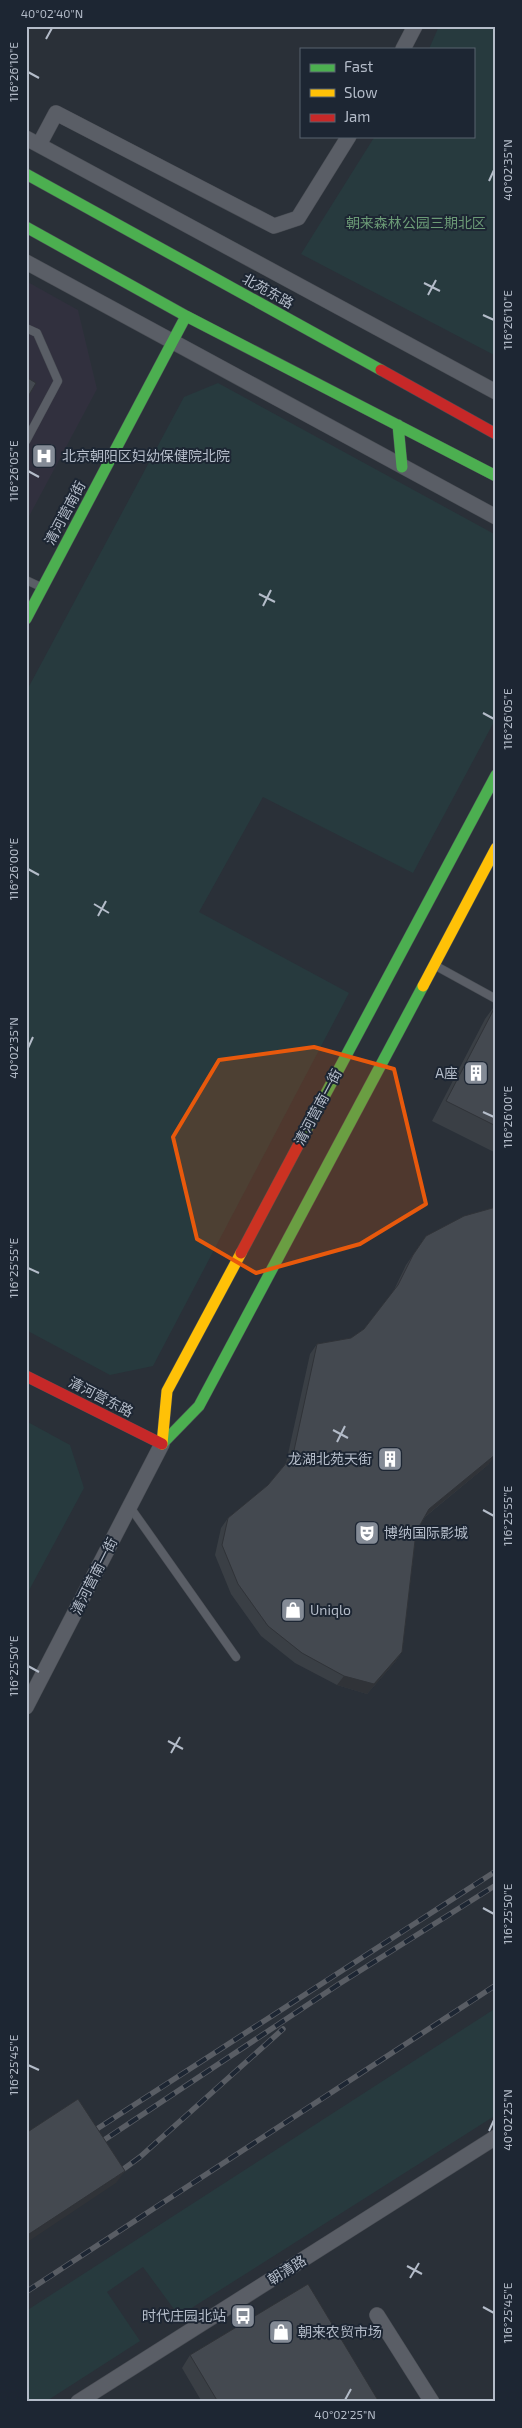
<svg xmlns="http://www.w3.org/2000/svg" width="522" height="2428" font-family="'Exo 2','Noto Sans SC',sans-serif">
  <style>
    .medical { fill: #31303e }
    .green { fill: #273a3e }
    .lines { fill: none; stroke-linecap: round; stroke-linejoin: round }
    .lane-casing { stroke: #484c53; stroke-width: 9 }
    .street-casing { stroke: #484c53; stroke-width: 16 }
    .fast-casing { stroke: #484c53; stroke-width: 12 }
    .slow-casing { stroke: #484c53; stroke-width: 12 }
    .jam-casing { stroke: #484c53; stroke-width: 12 }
    .lane { stroke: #5a5e66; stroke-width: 8 }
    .street { stroke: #5a5e66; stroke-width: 15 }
    .fast { stroke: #4caf50; stroke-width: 11 }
    .slow { stroke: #ffc107; stroke-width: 11 }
    .jam { stroke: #c62828; stroke-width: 11 }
    .rail-casing { stroke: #595d64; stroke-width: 5.5 }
    .rail { stroke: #1d2633; stroke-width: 4; stroke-dasharray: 11; stroke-linecap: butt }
    .wall { fill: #3a3f45 }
    .shaded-wall { fill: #303338 }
    .building { fill: #444950; stroke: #303338 }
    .marked { fill: #e8590c; fill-opacity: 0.2; stroke: #e8590c; stroke-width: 4; stroke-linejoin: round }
    .ticks { fill: none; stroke: #b4bcc9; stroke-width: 2 }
    .labels { text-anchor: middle; stroke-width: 4; stroke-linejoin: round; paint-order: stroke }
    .park-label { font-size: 14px; fill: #6b9a76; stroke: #1d2633 }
    .street-label { font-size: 14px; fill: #b4bcc9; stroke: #1d2633 }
    .poi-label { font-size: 14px; fill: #b4bcc9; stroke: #1d2633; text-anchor: start }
    .neatline { fill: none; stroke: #b4bcc9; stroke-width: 2 }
    .ticks-label { font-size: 12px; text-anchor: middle; fill: #b4bcc9 }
  </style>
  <rect width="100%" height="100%" fill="#2a3038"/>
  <path class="medical" d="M 26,281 L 78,310 L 97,389 L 26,522 Z"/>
  <path class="green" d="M 439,26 L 496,26 L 496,356 L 301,254 L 375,136 L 473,136 L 473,49 L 429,49 Z
    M 218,383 L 496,535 L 496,718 L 413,873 L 263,797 L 199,912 L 349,993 L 153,1366 L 110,1375 L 26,1330 L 26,692 L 184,397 Z
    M 26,1421 L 70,1445 L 84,1488 L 26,1596 Z
    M 496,2008 L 496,2115 L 179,2316 L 143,2267 L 107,2292 L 140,2341 L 45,2402 L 26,2402 L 26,2311 Z"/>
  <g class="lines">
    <defs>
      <path id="lane" d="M 26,328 L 37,333 L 58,381 L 26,441
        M 26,580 L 41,587
        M 436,966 L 496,999
        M 130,1507 L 236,1657"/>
      <path id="street" d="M 403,49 L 415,26
        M 26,138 L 496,392
        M 39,145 L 56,113 L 274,226 L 298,218 L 349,136
        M 26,262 L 496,517
        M 26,1707 L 162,1444
        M 377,2315 L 432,2402
        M 78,2402 L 496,2137"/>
      <path id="fast" d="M 26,174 L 381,370
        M 26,227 L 186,316 L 496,476
        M 398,425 L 402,467
        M 26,619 L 186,316
        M 301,1140 L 496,775
        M 162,1444 L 199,1406 L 423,986"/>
      <path id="slow" d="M 423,986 L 496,848
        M 162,1444 L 167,1391 L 241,1253"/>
      <path id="jam" d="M 381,370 L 496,434
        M 241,1253 L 301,1140
        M 26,1376 L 162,1444"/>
    </defs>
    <use href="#lane" class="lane-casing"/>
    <use href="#street" class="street-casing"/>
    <use href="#fast" class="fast-casing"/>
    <use href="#slow" class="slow-casing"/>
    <use href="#jam" class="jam-casing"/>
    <use href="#lane" class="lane"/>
    <use href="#street" class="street"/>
    <use href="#fast" class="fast"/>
    <use href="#slow" class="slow"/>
    <use href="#jam" class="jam"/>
    <defs>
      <path id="rail" d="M 86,2136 L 496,1871
        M 92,2148 L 339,1984 L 496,1885
        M 114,2176 L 140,2157 L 283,2029
        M 26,2292 L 496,1985"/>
    </defs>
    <use href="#rail" class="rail-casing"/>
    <use href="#rail" class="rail"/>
  </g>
  <path class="wall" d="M 496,1004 L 496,1153 L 432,1121 L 485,1019 Z
    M 426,1236 L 489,1464 L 425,1517 L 416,1532 L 402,1652 L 395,1662 L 367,1694 L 337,1685 L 295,1663 L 261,1636 L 231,1594 L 215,1555 L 221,1528 L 228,1518 L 268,1485 L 286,1463 L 310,1354 L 317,1344 L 351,1338 L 364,1329 L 393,1292 L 406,1265 Z
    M 190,2355 L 379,2402 L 202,2402 L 182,2368 Z"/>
  <path class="shaded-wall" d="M 496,1454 L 489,1464 L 422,1519 L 429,1509 Z
    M 402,1652 L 395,1662 L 367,1694 L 337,1685 L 344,1676 Z
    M 125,2171 L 116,2183 L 26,2243 L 26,2236 Z"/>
  <path class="building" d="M 26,377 L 36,383 L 26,400 Z
    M 496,1005 L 496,1126 L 446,1101 Z
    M 496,1207 L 496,1454 L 429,1509 L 416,1532 L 402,1652 L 374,1684 L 344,1676 L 302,1653 L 268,1626 L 238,1584 L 222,1545 L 228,1518 L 268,1485 L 293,1455 L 317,1344 L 351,1338 L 364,1329 L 398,1285 L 413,1255 L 426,1236 L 464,1216 Z
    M 78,2099 L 125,2171 L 26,2236 L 26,2133 Z
    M 308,2284 L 379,2402 L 218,2402 L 190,2355 Z"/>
  <path class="marked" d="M 314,1047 L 394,1069 L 426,1204 L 360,1244 L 256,1273 L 197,1239 L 173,1137 L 219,1060 Z"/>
  <path class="ticks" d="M 46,39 L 52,28M 28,72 L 39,78M 489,181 L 494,170M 424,283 L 440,291M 428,295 L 436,280M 483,315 L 494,320M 28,471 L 39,477M 259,594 L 275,602M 263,606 L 271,590M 483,713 L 494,719M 28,869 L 39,875M 94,904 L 109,913M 98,916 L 106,901M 28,1048 L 33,1037M 483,1112 L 494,1117M 28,1268 L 39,1273M 333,1430 L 348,1438M 337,1442 L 345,1426M 483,1510 L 494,1516M 28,1666 L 39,1672M 168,1741 L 183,1749M 171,1753 L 180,1737M 483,1908 L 494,1914M 28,2065 L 39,2070M 489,2131 L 494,2120M 407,2266 L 422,2274M 410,2278 L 419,2263M 483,2307 L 494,2313M 345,2400 L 351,2389"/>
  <defs>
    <symbol id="hospital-square" viewBox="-11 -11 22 22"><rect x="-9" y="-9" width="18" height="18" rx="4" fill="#848b96" stroke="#1d2633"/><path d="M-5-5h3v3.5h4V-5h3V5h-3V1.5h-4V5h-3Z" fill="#fff"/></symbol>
    <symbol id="building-square" viewBox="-11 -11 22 22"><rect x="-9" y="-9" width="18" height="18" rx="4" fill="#848b96" stroke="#1d2633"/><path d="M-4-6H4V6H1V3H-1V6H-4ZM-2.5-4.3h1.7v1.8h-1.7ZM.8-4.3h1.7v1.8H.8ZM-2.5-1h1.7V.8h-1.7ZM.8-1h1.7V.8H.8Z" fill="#fff"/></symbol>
    <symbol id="theatre-square" viewBox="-11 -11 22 22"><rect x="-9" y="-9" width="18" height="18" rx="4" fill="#848b96" stroke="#1d2633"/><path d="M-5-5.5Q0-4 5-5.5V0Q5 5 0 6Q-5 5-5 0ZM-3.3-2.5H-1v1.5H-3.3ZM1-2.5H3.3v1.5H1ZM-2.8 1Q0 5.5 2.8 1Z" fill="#fff"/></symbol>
    <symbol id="shop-square" viewBox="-11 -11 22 22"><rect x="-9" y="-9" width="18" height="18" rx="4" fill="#848b96" stroke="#1d2633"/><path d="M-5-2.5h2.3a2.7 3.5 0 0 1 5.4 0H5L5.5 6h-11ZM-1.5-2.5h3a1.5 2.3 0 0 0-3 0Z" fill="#fff"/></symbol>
    <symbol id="bus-square" viewBox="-11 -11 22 22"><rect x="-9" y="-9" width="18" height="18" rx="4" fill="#848b96" stroke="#1d2633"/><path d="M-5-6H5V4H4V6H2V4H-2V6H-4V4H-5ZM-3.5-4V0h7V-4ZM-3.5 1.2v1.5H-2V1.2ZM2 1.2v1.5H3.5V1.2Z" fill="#fff"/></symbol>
  </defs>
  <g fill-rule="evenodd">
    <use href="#hospital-square" x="30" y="442" width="28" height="28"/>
    <use href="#building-square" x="462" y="1059" width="28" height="28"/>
    <use href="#building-square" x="376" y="1445" width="28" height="28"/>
    <use href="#theatre-square" x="353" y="1519" width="28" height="28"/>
    <use href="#shop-square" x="279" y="1596" width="28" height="28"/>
    <use href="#bus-square" x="229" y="2302" width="28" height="28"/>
    <use href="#shop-square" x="267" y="2318" width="28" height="28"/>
  </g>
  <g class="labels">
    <g class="park-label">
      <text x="416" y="228">朝来森林公园三期北区</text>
    </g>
    <g class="street-label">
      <text transform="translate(268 291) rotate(29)" y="5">北苑东路</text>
      <text transform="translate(65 513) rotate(-62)" y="5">清河营南街</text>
      <text transform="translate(318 1107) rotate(-62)" y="5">清河营南一街</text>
      <text transform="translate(101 1397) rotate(27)" y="5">清河营东路</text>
      <text transform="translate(94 1576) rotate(-63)" y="5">清河营南一街</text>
      <text transform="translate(287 2270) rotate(-32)" y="5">朝清路</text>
    </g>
    <g class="poi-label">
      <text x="62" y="461">北京朝阳区妇幼保健院北院</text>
      <text x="458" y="1078" text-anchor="end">A座</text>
      <text x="372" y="1464" text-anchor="end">龙湖北苑天街</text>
      <text x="384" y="1538">博纳国际影城</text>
      <text x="310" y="1615">Uniqlo</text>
      <text x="226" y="2321" text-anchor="end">时代庄园北站</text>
      <text x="298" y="2337">朝来农贸市场</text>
    </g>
  </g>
  <rect width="522" height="2428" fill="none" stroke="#1d2633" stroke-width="55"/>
  <rect x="300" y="48" width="175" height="90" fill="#1d2633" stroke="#59626f"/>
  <rect x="310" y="64" width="25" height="8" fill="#4caf50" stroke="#59626f"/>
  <text x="344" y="72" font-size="15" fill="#b4bcc9">Fast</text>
  <rect x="310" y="89" width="25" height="8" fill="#ffc107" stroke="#59626f"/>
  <text x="344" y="98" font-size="15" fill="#b4bcc9">Slow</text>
  <rect x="310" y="114" width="25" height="8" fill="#c62828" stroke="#59626f"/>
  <text x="344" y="122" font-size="15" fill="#b4bcc9">Jam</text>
  <rect x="28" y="28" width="466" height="2372" class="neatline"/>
  <g class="ticks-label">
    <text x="52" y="18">40°02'40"N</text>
    <text transform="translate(14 72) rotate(-90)" y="4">116°26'10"E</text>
    <text transform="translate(508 170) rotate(-90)" y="4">40°02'35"N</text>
    <text transform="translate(508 320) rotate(-90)" y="4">116°26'10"E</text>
    <text transform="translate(14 471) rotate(-90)" y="4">116°26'05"E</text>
    <text transform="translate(508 719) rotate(-90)" y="4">116°26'05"E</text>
    <text transform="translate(14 869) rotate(-90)" y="4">116°26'00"E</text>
    <text transform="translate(14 1048) rotate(-90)" y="4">40°02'35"N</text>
    <text transform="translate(508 1117) rotate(-90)" y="4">116°26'00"E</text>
    <text transform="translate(14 1268) rotate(-90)" y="4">116°25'55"E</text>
    <text transform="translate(508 1516) rotate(-90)" y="4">116°25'55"E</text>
    <text transform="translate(14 1666) rotate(-90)" y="4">116°25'50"E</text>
    <text transform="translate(508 1914) rotate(-90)" y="4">116°25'50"E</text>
    <text transform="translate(14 2065) rotate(-90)" y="4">116°25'45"E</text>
    <text transform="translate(508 2120) rotate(-90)" y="4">40°02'25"N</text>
    <text transform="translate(508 2313) rotate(-90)" y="4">116°25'45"E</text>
    <text x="345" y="2419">40°02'25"N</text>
  </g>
</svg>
